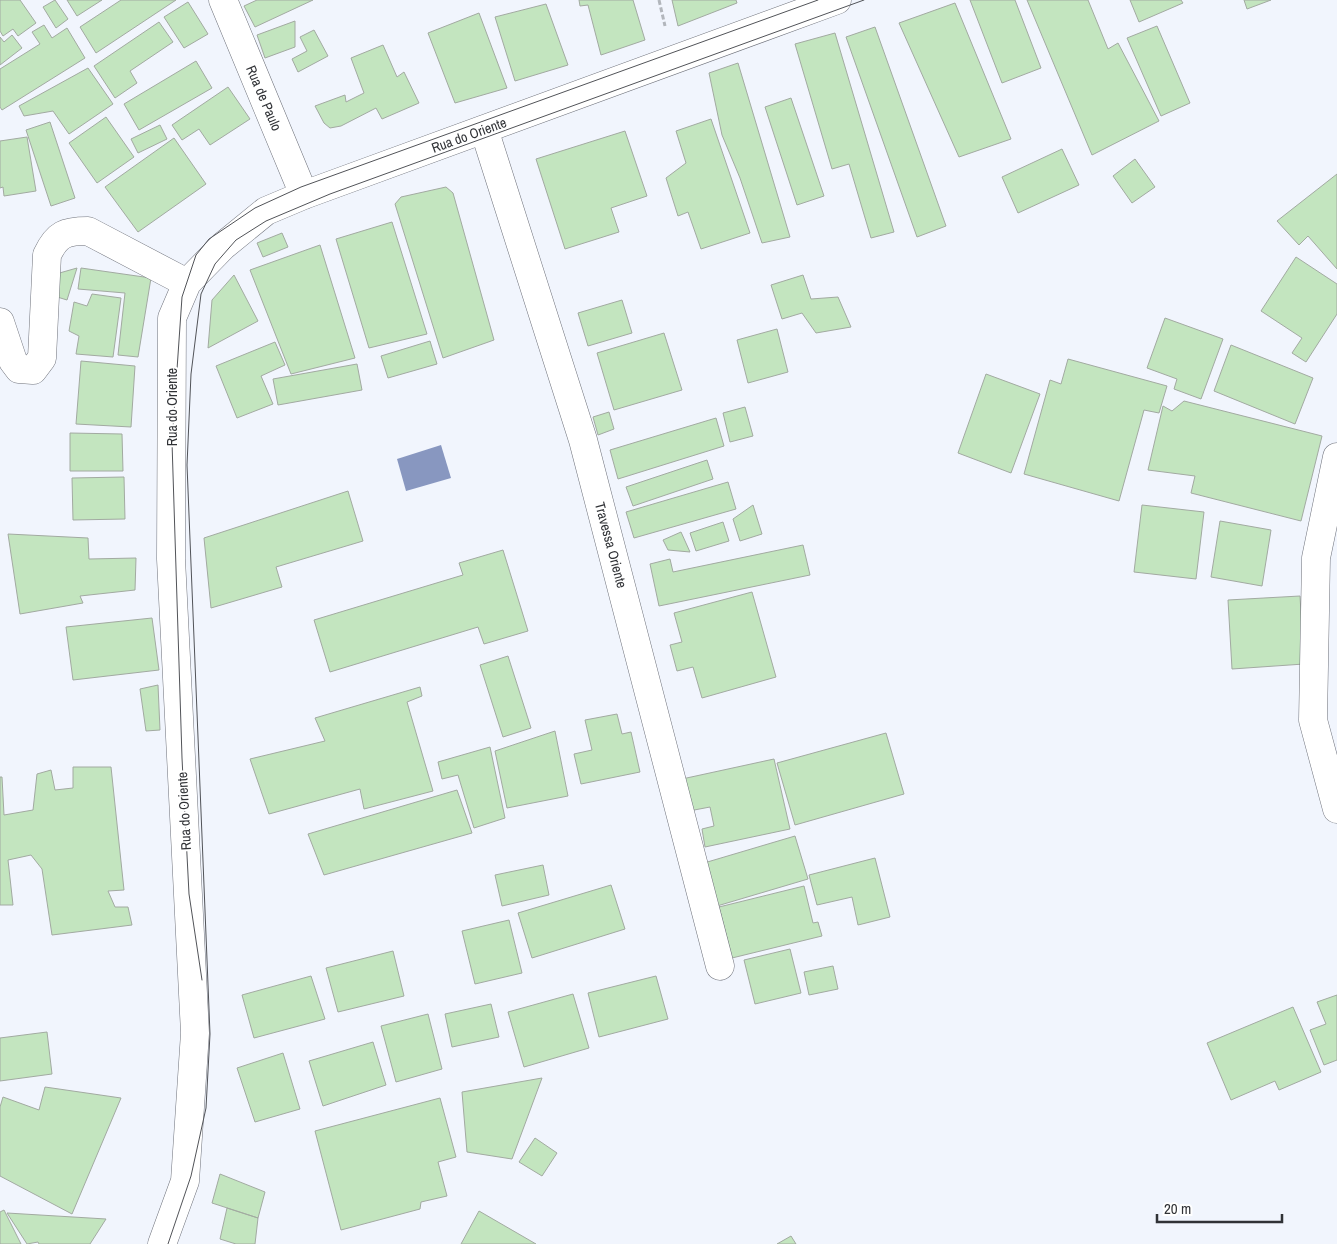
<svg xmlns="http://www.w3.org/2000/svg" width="1337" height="1244" font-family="'Archivo Narrow',sans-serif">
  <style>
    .water { fill: #8897c0 }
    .building { fill: #c3e5bf; stroke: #a2aaa1 }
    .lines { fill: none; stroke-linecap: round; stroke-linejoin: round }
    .street-casing { stroke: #6f727b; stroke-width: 29 }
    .path { stroke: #b2b6bc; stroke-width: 3; stroke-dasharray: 5 2.5; stroke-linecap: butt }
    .street { stroke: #fff; stroke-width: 28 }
    .tram { stroke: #515358; stroke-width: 1 }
    .labels { text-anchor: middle; stroke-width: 4; stroke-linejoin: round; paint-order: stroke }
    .street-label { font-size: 14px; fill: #303236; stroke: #fff }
  </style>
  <rect width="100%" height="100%" fill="#f1f5fd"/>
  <path class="water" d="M 441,445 L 451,478 L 406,491 L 397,459 Z"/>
  <path class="building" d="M 0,0 L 20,0 L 36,23 L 18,36 L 13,29 L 3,36 L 0,31 Z
    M 55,0 L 68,19 L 56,28 L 43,7 Z
    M 67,0 L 102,0 L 77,16 Z
    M 121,0 L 176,0 L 96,53 L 80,27 Z
    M 257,0 L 313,0 L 255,27 L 244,6 Z
    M 579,0 L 633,0 L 645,40 L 601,55 L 588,5 L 580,6 Z
    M 672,0 L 736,0 L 737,3 L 678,26 Z
    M 970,0 L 1015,0 L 1041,68 L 1002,83 Z
    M 1027,0 L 1088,0 L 1108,49 L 1118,43 L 1159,121 L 1092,155 Z
    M 1130,0 L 1181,0 L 1183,3 L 1139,22 Z
    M 1244,0 L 1271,0 L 1247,9 Z
    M 188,2 L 208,34 L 184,48 L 164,17 Z
    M 955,3 L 1011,139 L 959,157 L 899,23 Z
    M 546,4 L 568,65 L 515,81 L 495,17 Z
    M 479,13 L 507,88 L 455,103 L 428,33 Z
    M 295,21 L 295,47 L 265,58 L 257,35 Z
    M 159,22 L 173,42 L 130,71 L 137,83 L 115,98 L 94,66 Z
    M 44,25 L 52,38 L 67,28 L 85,58 L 2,110 L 0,107 L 0,69 L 40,44 L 32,32 Z
    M 1157,26 L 1190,103 L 1161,116 L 1127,38 Z
    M 875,27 L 946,226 L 917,237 L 846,37 Z
    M 314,30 L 328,56 L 298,72 L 292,59 L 307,51 L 300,37 Z
    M 835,33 L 894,232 L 871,238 L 849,164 L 832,169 L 795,44 Z
    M 12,35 L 22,48 L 0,65 L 0,37 L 4,42 Z
    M 383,45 L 397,77 L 404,72 L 419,103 L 382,119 L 376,108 L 341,126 L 330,128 L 324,123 L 315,106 L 345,95 L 346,102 L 364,93 L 351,58 Z
    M 196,61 L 212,88 L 139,130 L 124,104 Z
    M 738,63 L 790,237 L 762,243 L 740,178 L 722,135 L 709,73 Z
    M 88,68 L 113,104 L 69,134 L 53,111 L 24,116 L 19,106 Z
    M 228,87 L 250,119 L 210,145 L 199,129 L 182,140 L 172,125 Z
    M 791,98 L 824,196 L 797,205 L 765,107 Z
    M 106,117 L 134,157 L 97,183 L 69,143 Z
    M 711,119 L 750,233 L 701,249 L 688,212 L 678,216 L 666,178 L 686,163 L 676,131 Z
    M 50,122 L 75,198 L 51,206 L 26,130 Z
    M 160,125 L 167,139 L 138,153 L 131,139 Z
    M 625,131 L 647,196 L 611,208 L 619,232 L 565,249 L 536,159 Z
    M 27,137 L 36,191 L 4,196 L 3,187 L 0,188 L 0,141 Z
    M 174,138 L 206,184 L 138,232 L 105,187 Z
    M 1062,149 L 1079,185 L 1018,213 L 1002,177 Z
    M 1135,159 L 1155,187 L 1132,203 L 1113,176 Z
    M 1337,174 L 1337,269 L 1308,236 L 1299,245 L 1277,221 Z
    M 446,187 L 453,193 L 494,340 L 443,358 L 395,204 L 401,197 Z
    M 392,222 L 427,334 L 369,348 L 336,239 Z
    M 282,233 L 288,247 L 263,257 L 257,243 Z
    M 320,245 L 355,358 L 291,374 L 250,270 Z
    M 1296,257 L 1337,284 L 1337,314 L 1306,362 L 1292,353 L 1302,338 L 1261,311 Z
    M 77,268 L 67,300 L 54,296 L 56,274 Z
    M 81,268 L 151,278 L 138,357 L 118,355 L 125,293 L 78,289 Z
    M 234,275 L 258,321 L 208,348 L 212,300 Z
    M 803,275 L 811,299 L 838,297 L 851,327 L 816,333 L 802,313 L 782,319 L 771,285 Z
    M 92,294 L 121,298 L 113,357 L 76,354 L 79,336 L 69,331 L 74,302 L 87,306 Z
    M 622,300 L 632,333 L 588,346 L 578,313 Z
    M 1165,318 L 1223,339 L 1201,399 L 1174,389 L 1177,379 L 1147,368 Z
    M 777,329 L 788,372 L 748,383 L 737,340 Z
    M 664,333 L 682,390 L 614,410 L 597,353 Z
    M 430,341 L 437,364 L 388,378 L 381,356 Z
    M 275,342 L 285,365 L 261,376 L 273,404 L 237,418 L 216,366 Z
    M 1231,345 L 1313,378 L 1295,424 L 1214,391 Z
    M 1068,359 L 1167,386 L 1159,413 L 1144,410 L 1119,501 L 1024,474 L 1050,380 L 1061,384 Z
    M 81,361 L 135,366 L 131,427 L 76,424 Z
    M 357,364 L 362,390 L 278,405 L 273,379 Z
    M 986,374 L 1040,394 L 1011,473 L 958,453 Z
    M 1184,401 L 1322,436 L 1301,521 L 1191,493 L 1195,476 L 1148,470 L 1163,406 L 1172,411 Z
    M 745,407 L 753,436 L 730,442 L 723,413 Z
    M 609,412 L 614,429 L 598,435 L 593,417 Z
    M 716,418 L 724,446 L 618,479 L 610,450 Z
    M 70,433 L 122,434 L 123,471 L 70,471 Z
    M 707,460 L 713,479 L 633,506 L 626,487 Z
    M 124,477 L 125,519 L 73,520 L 72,478 Z
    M 728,482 L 736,509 L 634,538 L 626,512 Z
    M 348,491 L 363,541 L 276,567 L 282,587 L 211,608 L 204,538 Z
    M 753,505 L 762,534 L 740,541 L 733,519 Z
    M 1142,505 L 1204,512 L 1196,579 L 1134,572 Z
    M 1220,521 L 1271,530 L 1262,586 L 1211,577 Z
    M 723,522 L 729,541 L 696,551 L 690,533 Z
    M 681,532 L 690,552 L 668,550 L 663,540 Z
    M 8,534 L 88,538 L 89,559 L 136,558 L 135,590 L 80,596 L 83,603 L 20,614 Z
    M 803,545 L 810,575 L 659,606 L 650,564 L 670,559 L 673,572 Z
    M 503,550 L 528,631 L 484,644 L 478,627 L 330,672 L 314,620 L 463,575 L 459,563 Z
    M 752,592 L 776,677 L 702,698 L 693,667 L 677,671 L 670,645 L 682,642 L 674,613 Z
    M 1300,596 L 1304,664 L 1232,669 L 1228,600 Z
    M 152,618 L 159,670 L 73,680 L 66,627 Z
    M 508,656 L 531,728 L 503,737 L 480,665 Z
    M 158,685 L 160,730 L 146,731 L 140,689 Z
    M 420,687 L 422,696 L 407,702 L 433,791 L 364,809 L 360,789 L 269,814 L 250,759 L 325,741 L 315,718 Z
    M 617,714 L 622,734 L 631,732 L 640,772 L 581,784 L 574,754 L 592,750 L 585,720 Z
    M 555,731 L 568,796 L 507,808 L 495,751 Z
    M 886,733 L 904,794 L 795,825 L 777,763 Z
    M 490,747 L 505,818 L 474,828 L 458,775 L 442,779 L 438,762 Z
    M 774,759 L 790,829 L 705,847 L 702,829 L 714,826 L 710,807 L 689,811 L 682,779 Z
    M 73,767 L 111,767 L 124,890 L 108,891 L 115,907 L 128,907 L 132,925 L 52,935 L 42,869 L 31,855 L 8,860 L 13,905 L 0,905 L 0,777 L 2,777 L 4,815 L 33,810 L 37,774 L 51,770 L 55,790 L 73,788 Z
    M 457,790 L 472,833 L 324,875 L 308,834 Z
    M 795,836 L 808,879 L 717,906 L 704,863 Z
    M 875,858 L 890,917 L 858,925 L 852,897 L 817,905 L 809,875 Z
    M 543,865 L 549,895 L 502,906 L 495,875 Z
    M 611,885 L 625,929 L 532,958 L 518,913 Z
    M 804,886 L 813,923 L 818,922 L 822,936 L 732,958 L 719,907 Z
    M 509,920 L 522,973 L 475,984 L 462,931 Z
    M 790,949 L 801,993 L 755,1004 L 744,960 Z
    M 393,951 L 404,996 L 338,1012 L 326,968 Z
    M 833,966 L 838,989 L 809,995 L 804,972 Z
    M 311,976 L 325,1019 L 254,1038 L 242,995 Z
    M 656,976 L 668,1019 L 599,1037 L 588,993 Z
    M 573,994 L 589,1048 L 524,1067 L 508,1012 Z
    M 1337,995 L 1337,1060 L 1324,1065 L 1310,1030 L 1326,1024 L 1317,1002 Z
    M 491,1004 L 499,1037 L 452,1047 L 445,1014 Z
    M 1293,1007 L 1321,1072 L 1279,1090 L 1275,1081 L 1231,1100 L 1207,1043 Z
    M 428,1014 L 442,1069 L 396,1082 L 381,1026 Z
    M 47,1032 L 52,1074 L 0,1081 L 0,1038 Z
    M 373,1042 L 386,1085 L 323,1106 L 309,1061 Z
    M 283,1053 L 300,1109 L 255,1122 L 237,1068 Z
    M 542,1078 L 512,1159 L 467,1152 L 462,1092 Z
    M 45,1087 L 121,1098 L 72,1214 L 0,1176 L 0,1107 L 3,1097 L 39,1110 Z
    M 440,1098 L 456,1157 L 438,1162 L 447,1196 L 421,1202 L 420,1209 L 341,1230 L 315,1131 Z
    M 535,1138 L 557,1153 L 542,1176 L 519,1162 Z
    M 220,1174 L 265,1192 L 258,1218 L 212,1203 Z
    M 227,1208 L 258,1218 L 255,1244 L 236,1244 L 220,1239 Z
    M 4,1210 L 21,1244 L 0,1244 L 0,1212 Z
    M 479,1211 L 536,1244 L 461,1244 Z
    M 7,1213 L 106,1219 L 90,1244 L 39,1244 L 38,1242 L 27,1244 Z
    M 791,1236 L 796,1244 L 777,1244 Z"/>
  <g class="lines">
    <defs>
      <path id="street" d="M 223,0 L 304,195
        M 484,129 L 583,440 L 720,966
        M 0,322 L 13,361 L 19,369 L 33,370 L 42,358 L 47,255 C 57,234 65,231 88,231 L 187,283
        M 1337,457 L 1316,558 L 1313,720 L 1337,809
        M 162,1244 L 185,1181 L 195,1033 L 171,559 L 172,318 L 187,283 L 223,246 L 266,211 L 304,195 L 837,0"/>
    </defs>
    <use href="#street" class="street-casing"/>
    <path class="path" d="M 659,0 L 665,26"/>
    <use href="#street" class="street"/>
    <path class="tram" d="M 202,980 L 189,894 L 182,758 L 172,442 L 182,297 L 196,255 L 209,239 L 255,208 L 301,187 L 818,0
      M 168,1244 L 191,1176 L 206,1108 L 210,1034 L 187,465 L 191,374 L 201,294 L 215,264 L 236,240 L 266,221 L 330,194 L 864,0"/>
  </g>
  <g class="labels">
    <g class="street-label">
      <text transform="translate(264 98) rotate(67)" y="5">Rua de Paulo</text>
      <text transform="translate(469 135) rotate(-20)" y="5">Rua do Oriente</text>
      <text transform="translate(172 407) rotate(-90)" y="5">Rua do Oriente</text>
      <text transform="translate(611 545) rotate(75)" y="5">Travessa Oriente</text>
      <text transform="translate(184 811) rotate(-93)" y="5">Rua do Oriente</text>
    </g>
  </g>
  <path d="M1157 1214v8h125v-8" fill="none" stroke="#303236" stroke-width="2.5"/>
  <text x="1164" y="1214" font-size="15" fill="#303236" stroke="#ffffff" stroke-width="4" paint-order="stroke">20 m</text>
</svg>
